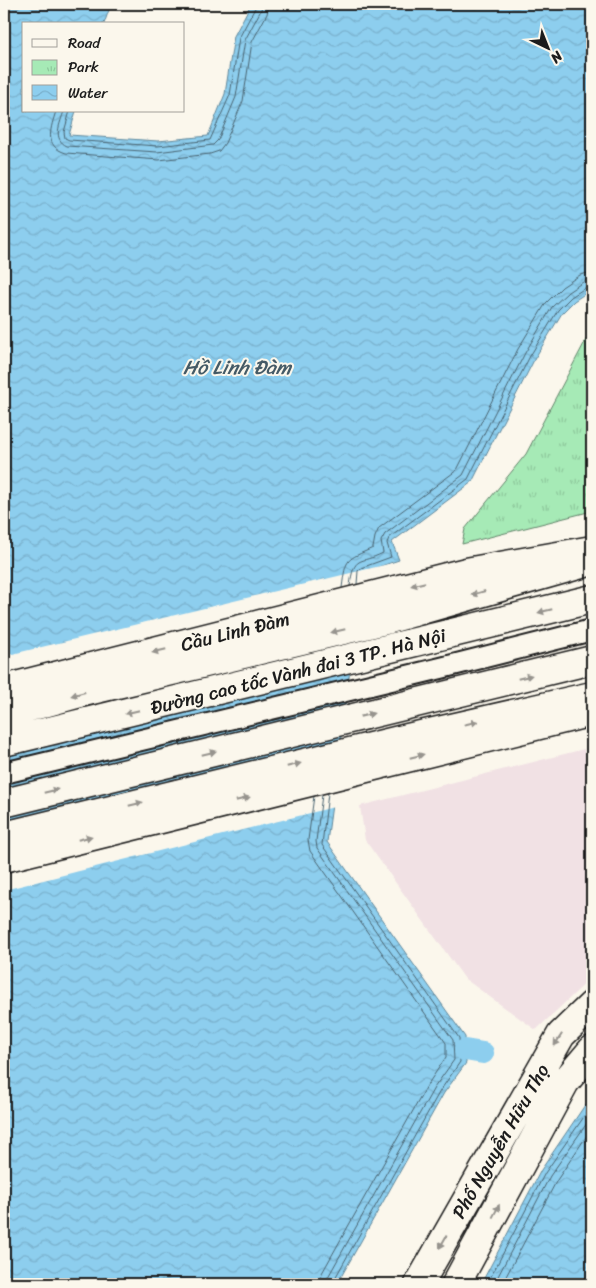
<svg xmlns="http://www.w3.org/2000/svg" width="596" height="1288" font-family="Sriracha,sans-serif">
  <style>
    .built { fill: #f1e1e4 }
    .park { fill: url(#park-tufts); stroke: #618369 }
    .water { fill: url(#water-waves); stroke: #60879a }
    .pier { fill: #fbf7ec }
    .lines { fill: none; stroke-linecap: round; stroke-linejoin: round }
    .shore { stroke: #496370; stroke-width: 1 }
    .canal { stroke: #8dceee; stroke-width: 22 }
    .minor-casing { stroke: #1c1c1c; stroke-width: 24 }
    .secondary-casing { stroke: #1c1c1c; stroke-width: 31 }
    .primary-casing { stroke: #1c1c1c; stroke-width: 31 }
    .motorway-casing { stroke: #1c1c1c; stroke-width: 31 }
    .minor { stroke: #fbf7ec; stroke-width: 20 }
    .secondary { stroke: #fbf7ec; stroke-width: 28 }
    .primary { stroke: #fbf7ec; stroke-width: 28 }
    .motorway { stroke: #fbf7ec; stroke-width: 28 }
    .oneway { fill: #97948e }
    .labels { text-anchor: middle; stroke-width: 4; stroke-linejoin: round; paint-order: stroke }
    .street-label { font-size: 19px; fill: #1c1c1c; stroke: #fbf7ec }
    .water-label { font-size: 20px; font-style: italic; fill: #445a66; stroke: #fbf7ec }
  </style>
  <defs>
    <pattern id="park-tufts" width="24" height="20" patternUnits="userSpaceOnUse" patternTransform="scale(1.25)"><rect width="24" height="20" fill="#a6eab6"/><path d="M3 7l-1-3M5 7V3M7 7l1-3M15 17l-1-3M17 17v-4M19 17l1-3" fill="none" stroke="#8ec89c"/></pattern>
    <pattern id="water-waves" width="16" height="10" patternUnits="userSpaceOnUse" patternTransform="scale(1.25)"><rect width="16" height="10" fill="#8dceee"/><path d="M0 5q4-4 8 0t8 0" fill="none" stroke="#79b0cc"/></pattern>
  </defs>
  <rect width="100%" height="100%" fill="#fbf7ec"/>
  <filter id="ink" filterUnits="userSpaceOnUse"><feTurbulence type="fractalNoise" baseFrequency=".02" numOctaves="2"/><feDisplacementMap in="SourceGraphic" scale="10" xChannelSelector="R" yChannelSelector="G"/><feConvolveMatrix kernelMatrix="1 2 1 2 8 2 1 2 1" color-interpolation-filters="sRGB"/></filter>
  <g filter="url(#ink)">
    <path class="built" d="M 592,747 L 592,977 L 536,1030 L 465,979 L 365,840 L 360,806 Z"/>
    <path class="park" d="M 592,334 L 592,511 L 462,544 L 465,529 L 526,454 L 587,338 Z"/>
    <path class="water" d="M 4,4 L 111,4 L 104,24 L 24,24 L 24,111 L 76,111 L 69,135 L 158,141 L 208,136 L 225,94 L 234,36 L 251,4 L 592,4 L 592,289 L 574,301 L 562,313 L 535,358 L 472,482 L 392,542 L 399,560 L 363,572 L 327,842 L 465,1037 L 466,1063 L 444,1093 L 337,1284 L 4,1284 Z
      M 592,1104 L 592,1284 L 481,1284 L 541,1170 L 585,1105 Z"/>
    <path class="pier" d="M 401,561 L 366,574 L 360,614 L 4,705 L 4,656 Z
      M 340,760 L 334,807 L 4,890 L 4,843 Z"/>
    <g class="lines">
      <path class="shore" d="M 56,111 C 51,128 43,146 66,153 L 159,160 L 210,154 L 219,151 L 225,143 L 243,101 L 252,42 L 267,14 L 269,4
        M 64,111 C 60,124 52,139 67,146 L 157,152 L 213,145 L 218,140 L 236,97 L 245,40 L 261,10 L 262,4
        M 70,111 L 64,132 L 65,138 L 69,140 L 158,146 L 210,140 L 230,95 L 239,38 L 255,8 L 255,4
        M 357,584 L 358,571 L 361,568 L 391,557 L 387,543 L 389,538 L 468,479 L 530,356 L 558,310 L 571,297 L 588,286 L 592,285
        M 350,586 C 354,554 359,565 383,553 L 381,541 L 385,534 L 463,475 L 525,353 L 552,307 L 568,292 L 586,280 L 592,279
        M 342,588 C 346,557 346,560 373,548 L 375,537 L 379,528 L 457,470 L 518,349 L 546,303 L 562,287 L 580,275 L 592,272
        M 328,793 L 322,845 L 459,1038 L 460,1062 L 440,1091 L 334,1280 L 333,1284
        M 322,795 L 316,841 L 317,848 L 453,1040 L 454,1060 L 434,1088 L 328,1277 L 327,1284
        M 314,796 L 308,840 L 310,851 L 446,1043 L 446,1057 L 428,1084 L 322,1273 L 319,1284
        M 487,1284 L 545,1173 L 588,1111 L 592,1109
        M 494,1284 L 550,1176 L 592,1116
        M 502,1284 L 557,1180 L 592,1128"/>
      <path class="canal" d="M 465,1050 L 483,1053"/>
      <defs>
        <path id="minor" d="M 4,773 L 441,668 L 592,630"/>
        <path id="secondary" d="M 419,1284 L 561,1035 L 592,1005
          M 456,1284 L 565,1082 L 592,1050"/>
        <path id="primary" d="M 4,689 L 466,572 L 592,550
          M 4,858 L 592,712"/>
        <path id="motorway" d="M 4,714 L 84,692 L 386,620 L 592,561
          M 4,742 L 592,599
          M 4,803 L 592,660
          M 4,836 L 407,738 L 592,696"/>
      </defs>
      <use href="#minor" class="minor-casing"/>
      <use href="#secondary" class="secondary-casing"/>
      <use href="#primary" class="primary-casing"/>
      <use href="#motorway" class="motorway-casing"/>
      <use href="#minor" class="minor"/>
      <use href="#secondary" class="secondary"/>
      <use href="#primary" class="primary"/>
      <use href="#motorway" class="motorway"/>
    </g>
    <defs><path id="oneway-solid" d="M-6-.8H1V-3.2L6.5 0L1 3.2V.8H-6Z" transform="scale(1.25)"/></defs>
    <g class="oneway">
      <use href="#oneway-solid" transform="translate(418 584) rotate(166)"/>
      <use href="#oneway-solid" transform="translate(478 593) rotate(164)"/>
      <use href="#oneway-solid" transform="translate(545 611) rotate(166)"/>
      <use href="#oneway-solid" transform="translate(338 631) rotate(167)"/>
      <use href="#oneway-solid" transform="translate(159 651) rotate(166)"/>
      <use href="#oneway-solid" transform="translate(525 677) rotate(-14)"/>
      <use href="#oneway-solid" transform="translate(78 694) rotate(165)"/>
      <use href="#oneway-solid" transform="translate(132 712) rotate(166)"/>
      <use href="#oneway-solid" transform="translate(367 715) rotate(-14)"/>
      <use href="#oneway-solid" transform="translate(471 723) rotate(-13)"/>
      <use href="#oneway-solid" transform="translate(209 753) rotate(-14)"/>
      <use href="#oneway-solid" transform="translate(417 756) rotate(-14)"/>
      <use href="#oneway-solid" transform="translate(294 765) rotate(-14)"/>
      <use href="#oneway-solid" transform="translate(51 791) rotate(-14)"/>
      <use href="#oneway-solid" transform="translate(243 799) rotate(-14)"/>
      <use href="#oneway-solid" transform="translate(136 804) rotate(-14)"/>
      <use href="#oneway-solid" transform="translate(85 838) rotate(-14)"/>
      <use href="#oneway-solid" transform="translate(558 1040) rotate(123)"/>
      <use href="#oneway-solid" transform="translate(496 1211) rotate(-62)"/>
      <use href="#oneway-solid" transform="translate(443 1242) rotate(119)"/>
    </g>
  </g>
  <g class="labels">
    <g class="street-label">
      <text transform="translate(235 631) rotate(-14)" y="7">Cầu Linh Đàm</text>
      <text transform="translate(298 671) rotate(-14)" y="7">Đường cao tốc Vành đai 3 TP. Hà Nội</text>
      <text transform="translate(500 1141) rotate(-60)" y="7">Phố Nguyễn Hữu Thọ</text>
    </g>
    <g class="water-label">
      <text x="237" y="374">Hồ Linh Đàm</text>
    </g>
  </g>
  <rect width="596" height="1288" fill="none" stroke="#fbf7ec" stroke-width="20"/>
  <rect x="10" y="10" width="576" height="1268" fill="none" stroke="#1c1c1c" stroke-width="2" filter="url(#ink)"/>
  <rect x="22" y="22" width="162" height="90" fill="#fbf7ec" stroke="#a29f99"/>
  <rect x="32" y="39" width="25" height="8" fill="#fbf7ec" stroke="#a29f99"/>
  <text x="68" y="48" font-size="15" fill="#1c1c1c">Road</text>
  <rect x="32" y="60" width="25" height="15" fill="url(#park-tufts)" stroke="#a29f99"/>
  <text x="68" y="72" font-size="15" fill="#1c1c1c">Park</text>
  <rect x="32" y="85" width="25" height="15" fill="url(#water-waves)" stroke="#a29f99"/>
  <text x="68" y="98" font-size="15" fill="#1c1c1c">Water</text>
  <g transform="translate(548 48) rotate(137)" stroke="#fbf7ec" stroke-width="4" paint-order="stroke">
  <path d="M0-4L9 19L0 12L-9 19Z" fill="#1c1c1c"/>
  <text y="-8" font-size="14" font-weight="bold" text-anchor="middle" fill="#1c1c1c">N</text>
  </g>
</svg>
